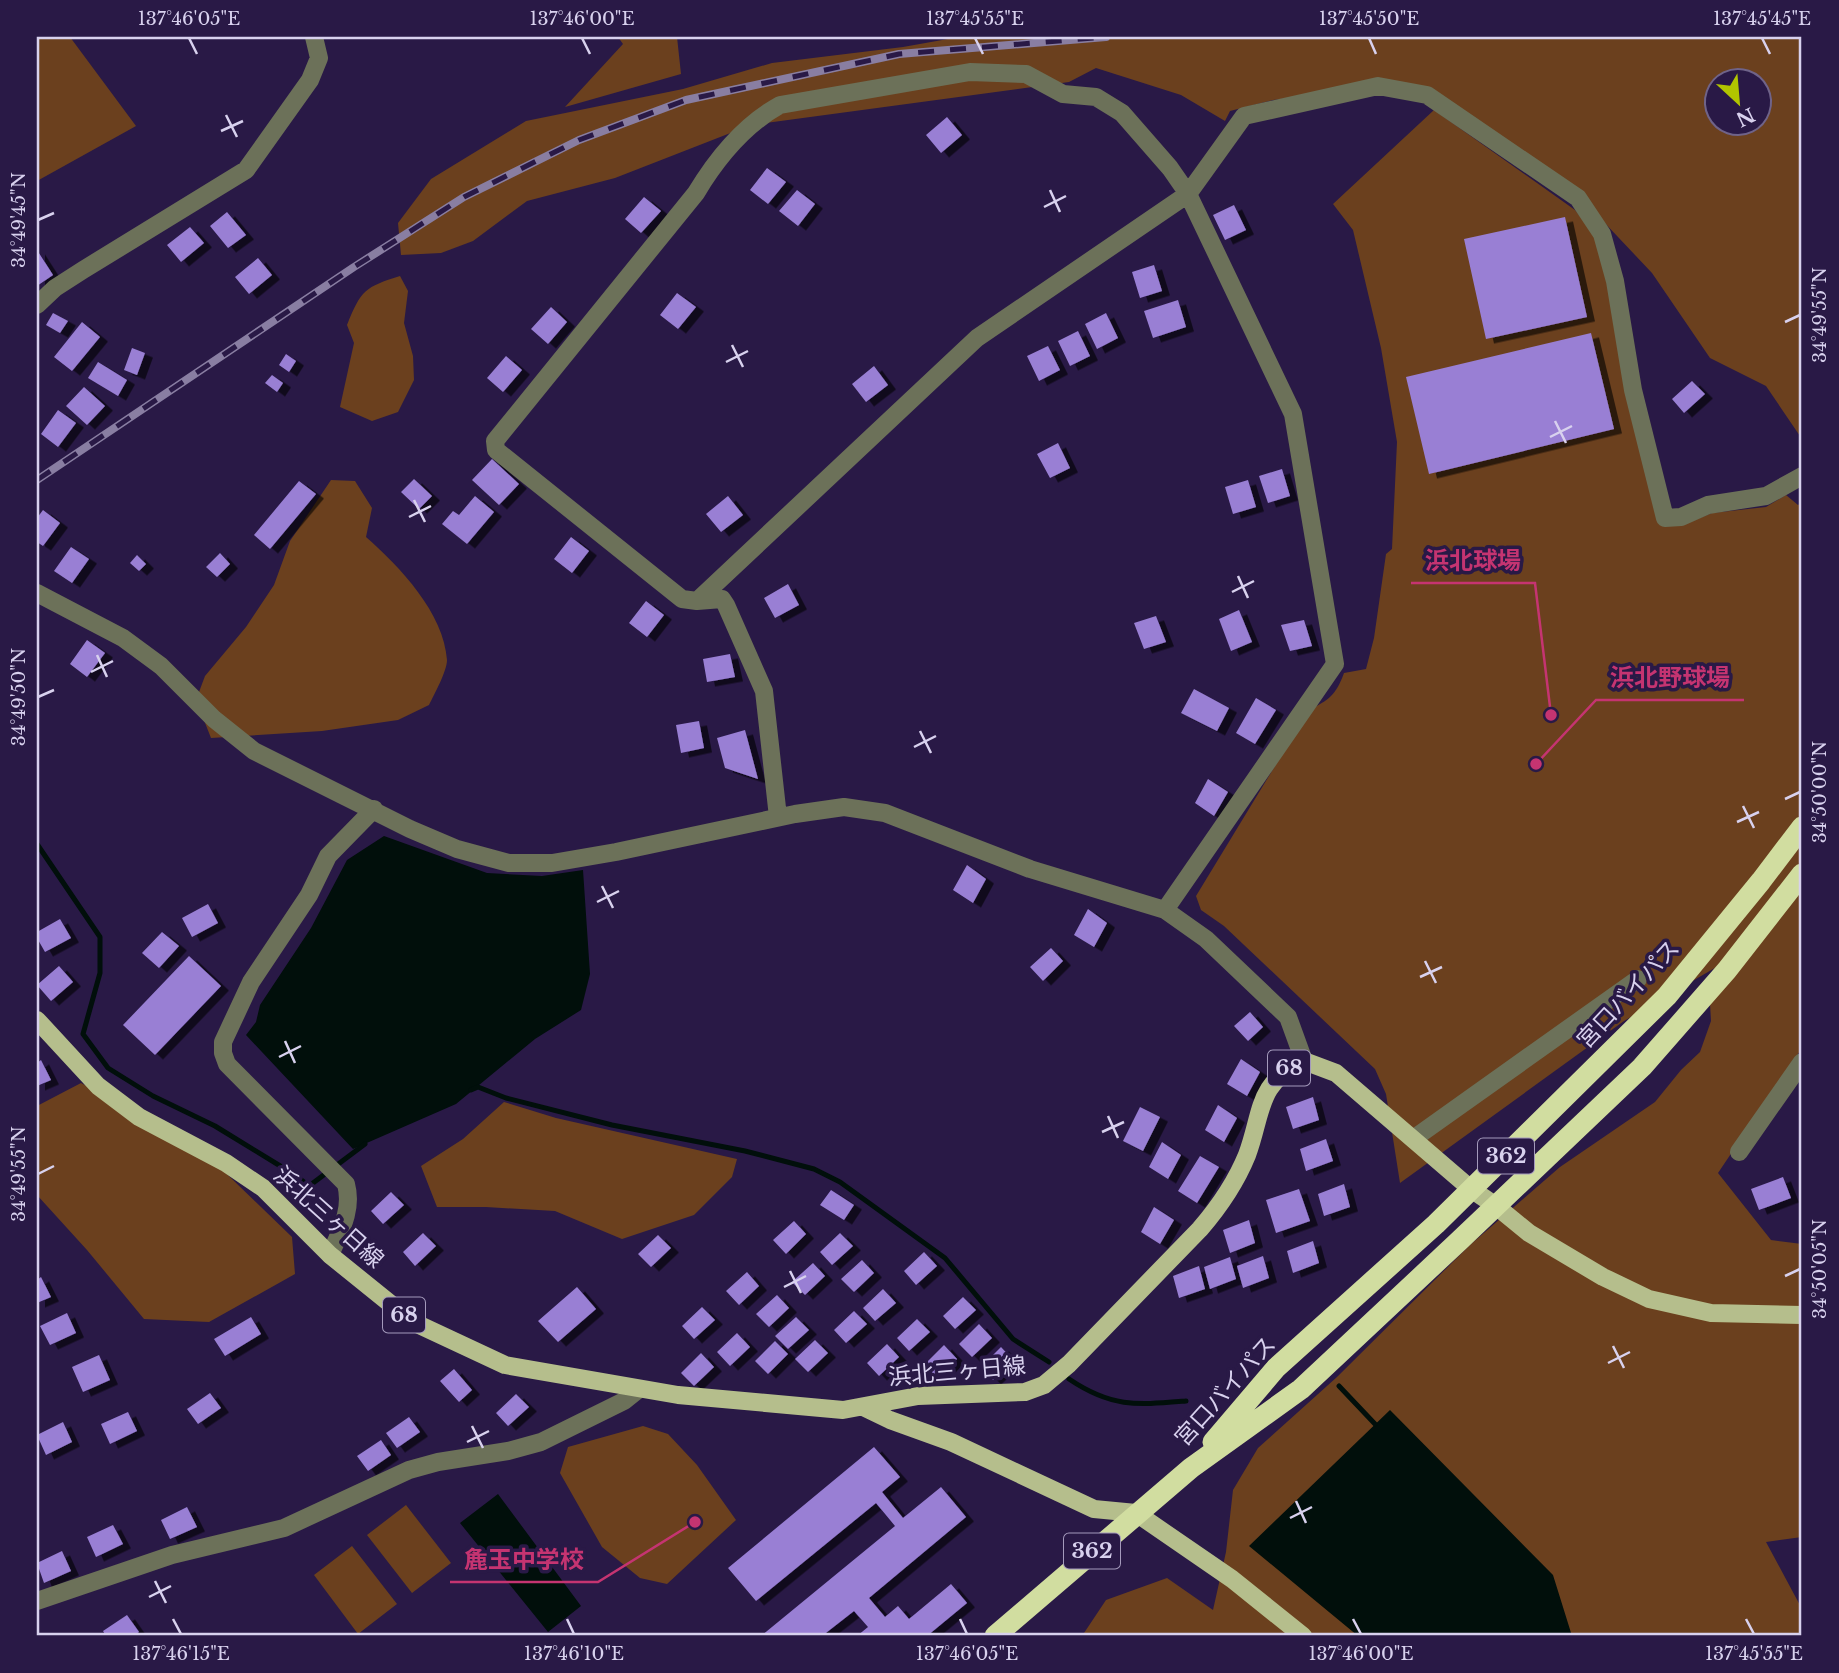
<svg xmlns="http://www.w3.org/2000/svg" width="1839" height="1673" font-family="'Libre Baskerville','Noto Sans JP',serif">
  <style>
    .green { fill: #6b401e; fill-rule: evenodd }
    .water { fill: #010f0b }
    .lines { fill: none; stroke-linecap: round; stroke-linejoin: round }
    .stream { stroke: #010f0b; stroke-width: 5 }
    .building { fill: #997fd4; filter: url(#shadow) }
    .minor { stroke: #6c7159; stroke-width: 18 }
    .major { stroke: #b5be8c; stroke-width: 18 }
    .highway { stroke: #d1dda0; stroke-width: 21 }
    .rail-casing { stroke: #897ea2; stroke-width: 8 }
    .rail { stroke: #291946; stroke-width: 5; stroke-dasharray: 16; stroke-linecap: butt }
    .ticks { fill: none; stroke: #d8d1ee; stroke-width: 2.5 }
    .labels { text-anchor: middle; stroke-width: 7; stroke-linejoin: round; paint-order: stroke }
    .shield { fill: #291946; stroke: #a49abc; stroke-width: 2 }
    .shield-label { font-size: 21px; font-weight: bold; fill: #d8d1ee }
    .street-label { font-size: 23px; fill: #d8d1ee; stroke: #291946 }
    .leader { fill: none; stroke: #c53471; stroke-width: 2.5 }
    .callout-dot { fill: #c53471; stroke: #291946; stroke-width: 2.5 }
    .callout-label { font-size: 24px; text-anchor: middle; font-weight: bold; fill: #c53471; stroke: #291946; stroke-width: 7; stroke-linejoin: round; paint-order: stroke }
    .neatline { fill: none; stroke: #d8d1ee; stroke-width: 2.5 }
    .ticks-label { font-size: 18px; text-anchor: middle; fill: #d8d1ee }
  </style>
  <defs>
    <filter id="shadow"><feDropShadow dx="8" dy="4.5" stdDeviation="0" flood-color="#0009"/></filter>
  </defs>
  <rect width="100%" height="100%" fill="#291946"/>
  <path class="green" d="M 37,37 L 70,37 L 136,126 L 37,181 Z
    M 618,37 L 677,37 L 681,74 L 565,107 L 623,44 Z
    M 959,37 L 1802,37 L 1802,439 L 1766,386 L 1710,358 L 1652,273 L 1601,219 L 1438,95 L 1378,87 L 1273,100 L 1230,111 L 1225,121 L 1181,95 L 1096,68 L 1069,82 L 751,125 L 615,178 L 527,201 L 473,241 L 441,253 L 401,255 L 398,223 L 431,179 L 526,121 L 683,89 L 772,63 L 903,47 ZM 1716,80 L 1758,80 L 1758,122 L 1716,122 Z
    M 1434,110 L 1575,210 L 1596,236 L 1609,284 L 1658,522 L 1685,524 L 1712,513 L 1766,507 L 1786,495 L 1798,505 L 1802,502 L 1802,1048 L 1718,1173 L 1771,1240 L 1802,1244 L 1802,1537 L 1766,1542 L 1802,1609 L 1802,1636 L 1082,1636 L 1106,1600 L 1167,1578 L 1213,1610 L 1226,1552 L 1233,1490 L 1258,1448 L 1337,1377 L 1470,1245 L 1560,1167 L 1655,1102 L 1681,1070 L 1700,1052 L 1711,1021 L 1709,986 L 1761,941 L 1624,1021 L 1400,1183 L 1386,1094 L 1375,1069 L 1224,926 L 1201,910 L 1196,896 L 1309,710 C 1329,700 1336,695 1344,673 L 1366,669 L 1374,638 L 1386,554 L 1392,549 L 1397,442 L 1381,348 L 1353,230 L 1333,204 Z
    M 400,276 L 408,291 L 404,323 L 413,356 L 414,380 L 398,412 L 372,421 L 340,407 L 354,343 L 347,325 C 361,290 365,287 400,276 Z
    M 331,480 L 355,481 L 372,508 L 366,537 C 400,567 444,613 447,660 C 447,671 434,695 429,705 L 398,720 L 322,731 L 211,738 L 196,700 L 205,676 L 246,627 L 274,585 L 290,541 Z
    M 81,1083 L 202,1150 L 292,1237 L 295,1274 L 209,1322 L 144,1319 L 87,1250 L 37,1195 L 37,1106 Z
    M 504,1102 L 556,1118 L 737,1159 L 732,1177 L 694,1215 L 622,1239 L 555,1211 L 486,1207 L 437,1207 L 421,1166 L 463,1139 Z
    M 643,1426 L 668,1434 L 697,1465 L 736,1520 L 667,1584 L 640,1578 L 602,1547 L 560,1473 L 568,1447 Z
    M 406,1505 L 451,1563 L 412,1593 L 367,1535 Z
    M 352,1546 L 397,1604 L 358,1634 L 314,1575 Z"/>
  <path class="water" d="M 384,836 L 487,873 L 542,876 L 583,870 L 590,974 L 581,1010 L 535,1039 L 456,1104 L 353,1149 L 246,1035 L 256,1022 L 260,1005 L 311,928 L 347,860 Z
    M 1390,1410 L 1553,1575 L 1572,1636 L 1358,1636 L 1249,1546 Z
    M 498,1494 L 581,1606 L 548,1632 L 460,1523 Z"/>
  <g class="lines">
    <path class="stream" d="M 37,844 L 100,937 L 100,973 L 83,1034 L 108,1068 L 153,1096 L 215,1126 L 295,1175 L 309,1186 L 365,1144
      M 471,1090 L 478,1087 L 506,1098 L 612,1125 L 745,1151 L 814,1169 L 840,1182 L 945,1258 L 1013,1339 L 1049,1362
      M 1069,1379 C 1112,1408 1137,1405 1186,1401
      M 1339,1386 L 1375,1424"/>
  </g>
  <path class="building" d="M 947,117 L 962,135 L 941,153 L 926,135 Z
    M 767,168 L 786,182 L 768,204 L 750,190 Z
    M 797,190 L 815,204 L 798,226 L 779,211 Z
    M 644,197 L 661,211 L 641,233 L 625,219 Z
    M 1234,205 L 1246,230 L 1225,240 L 1213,215 Z
    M 227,212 L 246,235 L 228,248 L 210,226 Z
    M 1565,217 L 1587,317 L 1486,339 L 1464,239 Z
    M 190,227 L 204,243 L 181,262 L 167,245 Z
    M 37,250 L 53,275 L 37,286 Z
    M 258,258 L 272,275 L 249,294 L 235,277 Z
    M 1154,265 L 1162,291 L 1140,298 L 1132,272 Z
    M 677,293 L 696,307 L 678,329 L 660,315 Z
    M 1178,300 L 1186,327 L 1153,338 L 1144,311 Z
    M 551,307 L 567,322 L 548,344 L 531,329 Z
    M 53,313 L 68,321 L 60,333 L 46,325 Z
    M 1106,313 L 1118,338 L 1097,349 L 1085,324 Z
    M 82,322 L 100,337 L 72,371 L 54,357 Z
    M 1078,331 L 1090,356 L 1070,366 L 1058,341 Z
    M 1591,333 L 1614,429 L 1429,474 L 1406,377 Z
    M 1048,346 L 1060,370 L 1039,381 L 1027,356 Z
    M 132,348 L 145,353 L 137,375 L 124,370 Z
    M 286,354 L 296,361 L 289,372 L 279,365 Z
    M 506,356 L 522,370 L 503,392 L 487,378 Z
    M 98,362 L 127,380 L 118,396 L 88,378 Z
    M 874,366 L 888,385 L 866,402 L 852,384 Z
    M 272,375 L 283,383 L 277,392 L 265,383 Z
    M 1692,381 L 1705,394 L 1684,413 L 1672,399 Z
    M 84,387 L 105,406 L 87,425 L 66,406 Z
    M 58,410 L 76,423 L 58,447 L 41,434 Z
    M 1058,443 L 1070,468 L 1050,478 L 1037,454 Z
    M 492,459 L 519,484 L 499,505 L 472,480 Z
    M 1282,469 L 1290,496 L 1268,503 L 1259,476 Z
    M 414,479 L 432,496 L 419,509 L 401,492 Z
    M 1248,480 L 1256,507 L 1233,514 L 1225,487 Z
    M 299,481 L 316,494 L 270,549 L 254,535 Z
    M 475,496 L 494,512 L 467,544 L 442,524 L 453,511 L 459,515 Z
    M 728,496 L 743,515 L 721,532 L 706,514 Z
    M 43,510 L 60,523 L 43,546 L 37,542 L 37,518 Z
    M 571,537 L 589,551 L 572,573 L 554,559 Z
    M 71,547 L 89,559 L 72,583 L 54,571 Z
    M 220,553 L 230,564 L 217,577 L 206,567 Z
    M 137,555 L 146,564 L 139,571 L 130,563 Z
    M 788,584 L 799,605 L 775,618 L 764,598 Z
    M 646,601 L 664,615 L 647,637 L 629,623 Z
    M 1239,610 L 1252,642 L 1231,651 L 1219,619 Z
    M 1156,616 L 1166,642 L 1144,649 L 1134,623 Z
    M 1304,620 L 1312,646 L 1290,651 L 1281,625 Z
    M 87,640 L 105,653 L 87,677 L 70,664 Z
    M 730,654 L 735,677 L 707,682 L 703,659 Z
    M 1194,689 L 1229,708 L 1217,731 L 1181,713 Z
    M 1256,698 L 1276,710 L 1255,744 L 1236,733 Z
    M 699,721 L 704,748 L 681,753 L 676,725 Z
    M 745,730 L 758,779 L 725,768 L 717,738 Z
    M 1208,779 L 1228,792 L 1214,816 L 1195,803 Z
    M 967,865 L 986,879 L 973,903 L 953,890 Z
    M 208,904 L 218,923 L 192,937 L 182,918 Z
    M 1088,909 L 1107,923 L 1094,947 L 1074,935 Z
    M 60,919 L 71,938 L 45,952 L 37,938 L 37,932 Z
    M 162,932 L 179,946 L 159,968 L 142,953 Z
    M 1051,948 L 1063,961 L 1043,981 L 1030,967 Z
    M 189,956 L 221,986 L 155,1055 L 123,1025 Z
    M 59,966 L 73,982 L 51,1001 L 37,985 Z
    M 1250,1012 L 1263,1027 L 1248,1041 L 1234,1026 Z
    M 1241,1059 L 1260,1072 L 1247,1096 L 1227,1084 Z
    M 41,1060 L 51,1080 L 37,1086 L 37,1063 Z
    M 1313,1097 L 1319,1120 L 1293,1129 L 1286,1107 Z
    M 1218,1105 L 1237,1118 L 1224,1142 L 1205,1130 Z
    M 1140,1107 L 1160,1117 L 1143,1151 L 1123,1141 Z
    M 1326,1139 L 1333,1161 L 1306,1171 L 1300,1149 Z
    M 1162,1142 L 1181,1155 L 1168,1179 L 1149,1167 Z
    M 1200,1156 L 1219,1167 L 1197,1203 L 1178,1191 Z
    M 1783,1177 L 1791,1198 L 1759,1210 L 1751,1189 Z
    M 1344,1184 L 1350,1207 L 1324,1216 L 1318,1194 Z
    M 1299,1189 L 1310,1221 L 1276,1233 L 1266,1200 Z
    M 831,1190 L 854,1205 L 844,1220 L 820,1205 Z
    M 391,1192 L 404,1205 L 383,1224 L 371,1211 Z
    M 1154,1207 L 1174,1220 L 1160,1244 L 1141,1232 Z
    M 1249,1220 L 1255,1243 L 1230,1253 L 1223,1230 Z
    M 794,1221 L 806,1234 L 786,1254 L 773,1240 Z
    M 423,1233 L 436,1246 L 415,1266 L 403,1252 Z
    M 840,1233 L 853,1246 L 832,1265 L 820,1252 Z
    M 658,1235 L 671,1248 L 651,1267 L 638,1254 Z
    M 1313,1241 L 1319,1263 L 1293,1273 L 1287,1251 Z
    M 924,1252 L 937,1266 L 916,1285 L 904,1271 Z
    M 1263,1256 L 1269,1278 L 1243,1288 L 1237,1266 Z
    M 1230,1257 L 1236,1279 L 1210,1289 L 1204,1267 Z
    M 862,1260 L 874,1273 L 854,1292 L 841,1279 Z
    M 813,1263 L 825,1276 L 805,1295 L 792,1282 Z
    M 1199,1266 L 1205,1289 L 1179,1298 L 1173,1276 Z
    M 747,1272 L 759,1286 L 739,1305 L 726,1291 Z
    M 41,1277 L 51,1297 L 37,1303 L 37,1280 Z
    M 577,1287 L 596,1309 L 558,1342 L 538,1321 Z
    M 883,1289 L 896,1303 L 875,1321 L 863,1308 Z
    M 777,1295 L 789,1308 L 769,1327 L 756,1314 Z
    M 963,1297 L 976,1310 L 955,1329 L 943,1316 Z
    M 702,1307 L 715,1320 L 694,1339 L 682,1326 Z
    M 854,1311 L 867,1324 L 846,1343 L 834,1330 Z
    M 67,1313 L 76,1333 L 50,1345 L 40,1326 Z
    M 251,1317 L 261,1334 L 225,1356 L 214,1339 Z
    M 796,1317 L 809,1330 L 788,1349 L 775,1336 Z
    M 917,1319 L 930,1332 L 909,1351 L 897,1338 Z
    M 979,1324 L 992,1338 L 972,1357 L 959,1344 Z
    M 737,1333 L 750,1347 L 730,1366 L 717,1352 Z
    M 815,1340 L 828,1353 L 808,1372 L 795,1359 Z
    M 775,1341 L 788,1354 L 768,1374 L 755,1361 Z
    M 887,1344 L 899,1357 L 879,1376 L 867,1363 Z
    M 944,1345 L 957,1359 L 937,1378 L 924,1365 Z
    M 1001,1347 L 1014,1361 L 993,1380 L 981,1367 Z
    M 701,1353 L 714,1367 L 694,1386 L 681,1373 Z
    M 99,1355 L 110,1380 L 83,1392 L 72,1367 Z
    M 454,1369 L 472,1390 L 459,1402 L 440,1381 Z
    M 210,1393 L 221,1408 L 198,1424 L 187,1409 Z
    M 516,1394 L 529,1407 L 508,1426 L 496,1413 Z
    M 128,1412 L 137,1431 L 110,1444 L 101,1424 Z
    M 409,1417 L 420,1432 L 397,1448 L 386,1433 Z
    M 63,1422 L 72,1442 L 46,1455 L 37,1435 Z
    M 381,1440 L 391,1455 L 368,1471 L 357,1456 Z
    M 874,1447 L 900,1477 L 882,1492 L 903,1518 L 941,1487 L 966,1517 L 869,1598 L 885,1617 L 898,1606 L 909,1619 L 951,1584 L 967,1603 L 927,1636 L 857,1636 L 868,1627 L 854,1611 L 822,1636 L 761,1636 L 895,1526 L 876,1503 L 756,1601 L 728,1568 Z
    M 187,1507 L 197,1527 L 170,1539 L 161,1520 Z
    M 113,1525 L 123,1544 L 96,1557 L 87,1537 Z
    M 62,1551 L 71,1571 L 44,1583 L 37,1563 Z
    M 127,1615 L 139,1632 L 133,1636 L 106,1636 L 103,1631 Z"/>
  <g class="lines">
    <path class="minor" d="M 37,305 L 55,288 L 83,270 L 246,170 L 310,80 L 319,58 L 314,37
      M 37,593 L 123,638 L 161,666 L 214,719 L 254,751 L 410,829 L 457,849 L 509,863 L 552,863 L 616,852 L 795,814 L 844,807 L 885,813 L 1030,869 L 1165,910 L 1206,939 L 1288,1017 L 1304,1061
      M 697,601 L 977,338 L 1188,194 L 1244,116 L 1378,86 L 1427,95 L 1578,198 L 1602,234 L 1615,281 L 1633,390 L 1665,518 L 1681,517 L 1708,505 L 1766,496 L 1802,476
      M 778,817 L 764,691 L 726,605 L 722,599 L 697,601 L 682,599 L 496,450 L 495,441 L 696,193 C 717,158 744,125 780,105 L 970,72 L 1026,74 L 1063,94 L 1096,97 L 1122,113 L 1170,168 L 1188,194 L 1293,414 L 1335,664 L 1165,910
      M 1413,1139 L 1638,979
      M 1739,1152 L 1802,1062
      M 330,1255 C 340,1232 353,1210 346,1184 L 227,1064 L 223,1053 L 223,1042 L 251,982 L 309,895 L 328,856 L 374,809
      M 37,1601 L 172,1555 L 284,1528 L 409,1470 L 438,1462 L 508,1451 L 541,1442 L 624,1401 L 639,1389"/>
    <path class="major" d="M 37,1020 L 98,1086 L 139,1117 L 226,1163 L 263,1188 L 330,1255 L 413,1322 L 505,1365 L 678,1395 L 843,1410 L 918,1396 L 1025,1392 L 1044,1385 L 1069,1364 L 1200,1229 C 1219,1207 1236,1182 1247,1155 C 1263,1112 1256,1083 1304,1061 L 1336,1073 L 1471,1189 L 1496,1206 L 1529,1233 L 1603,1277 L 1649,1299 L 1711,1313 L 1802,1315
      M 863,1407 L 890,1420 L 951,1442 L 1094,1509 L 1136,1513 L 1232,1579 L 1303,1636"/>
    <path class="highway" d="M 1213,1442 L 1276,1368 L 1436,1224 L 1667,996 L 1761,881 L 1802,827
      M 995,1636 L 1191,1468 L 1301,1389 L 1459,1241 L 1642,1067 L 1727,970 L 1802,874"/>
    <defs>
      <path id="rail" d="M 37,480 L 354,267 L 464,197 L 579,140 L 686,100 L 899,54 L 1106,37"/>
    </defs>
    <use href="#rail" class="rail-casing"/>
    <use href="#rail" class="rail"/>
  </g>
  <path class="ticks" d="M 189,38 L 197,54M 582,38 L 590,54M 975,38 L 983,54M 1369,38 L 1376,54M 1762,38 L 1770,54M 226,115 L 237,137M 221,131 L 243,121M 1050,190 L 1060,212M 1044,207 L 1066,196M 38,220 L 54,213M 1785,322 L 1800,315M 732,345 L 743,367M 726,362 L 748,351M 1555,421 L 1566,443M 1550,437 L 1572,426M 414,500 L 425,522M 409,517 L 431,506M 1238,576 L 1248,598M 1232,592 L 1254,581M 97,655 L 107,677M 91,672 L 113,661M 38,697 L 54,690M 920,731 L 931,753M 914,747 L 936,736M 1785,799 L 1800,792M 1743,806 L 1754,828M 1737,822 L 1759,812M 602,886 L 613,908M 597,902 L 619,891M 1425,961 L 1436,983M 1420,977 L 1442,967M 285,1041 L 295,1063M 279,1057 L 301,1046M 1108,1116 L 1118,1138M 1102,1132 L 1124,1122M 38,1174 L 54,1166M 790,1271 L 801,1293M 1785,1276 L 1800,1269M 784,1287 L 806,1276M 1613,1346 L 1624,1368M 1608,1363 L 1630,1352M 472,1426 L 483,1448M 467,1442 L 489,1431M 1296,1501 L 1306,1523M 1290,1518 L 1312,1507M 155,1581 L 166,1603M 149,1597 L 171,1586M 173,1619 L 181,1634M 567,1619 L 574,1634M 960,1619 L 967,1634M 1353,1619 L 1361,1634M 1746,1619 L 1754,1634"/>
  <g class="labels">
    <g class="shield">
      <rect x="1268" y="1050.5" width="42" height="35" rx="5"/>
      <rect x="1478" y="1138.5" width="56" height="35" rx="5"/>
      <rect x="383" y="1297.5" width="42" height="35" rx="5"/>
      <rect x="1064" y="1533.5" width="56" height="35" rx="5"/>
    </g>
    <g class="shield-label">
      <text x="1289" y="1075">68</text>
      <text x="1506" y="1163">362</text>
      <text x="404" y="1322">68</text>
      <text x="1092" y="1558">362</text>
    </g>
    <g class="street-label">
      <text transform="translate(1628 994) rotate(-47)" y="8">宮口バイパス</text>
      <text transform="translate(329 1217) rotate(42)" y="8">浜北三ヶ日線</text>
      <text transform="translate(957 1371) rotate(-5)" y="8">浜北三ヶ日線</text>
      <text transform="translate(1225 1391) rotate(-48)" y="8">宮口バイパス</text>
    </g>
  </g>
  <path class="leader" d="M1551 715L1535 583H1411M1536 764L1596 700H1744M695 1522L598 1582H450"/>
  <g class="callout-dot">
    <circle cx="1551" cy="715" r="7"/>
    <circle cx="1536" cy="764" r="7"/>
    <circle cx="695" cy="1522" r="7"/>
  </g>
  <g class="callout-label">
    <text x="1473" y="569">浜北球場</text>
    <text x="1670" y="686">浜北野球場</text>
    <text x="524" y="1568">麁玉中学校</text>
  </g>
  <rect width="1839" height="1673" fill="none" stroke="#291946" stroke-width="77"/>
  <g transform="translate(1738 102) rotate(154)"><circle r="33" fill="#291946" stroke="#6f6389" stroke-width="2"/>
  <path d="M0-5L12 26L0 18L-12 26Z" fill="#b1c500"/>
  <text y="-10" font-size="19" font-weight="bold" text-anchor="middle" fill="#d8d1ee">N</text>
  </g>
  <rect x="38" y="38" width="1762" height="1596" class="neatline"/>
  <g class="ticks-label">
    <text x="189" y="25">137°46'05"E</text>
    <text x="582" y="25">137°46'00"E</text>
    <text x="975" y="25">137°45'55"E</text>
    <text x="1369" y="25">137°45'50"E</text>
    <text x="1762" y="25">137°45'45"E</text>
    <text transform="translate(19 220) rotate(-90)" y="6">34°49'45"N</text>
    <text transform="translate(1820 315) rotate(-90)" y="6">34°49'55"N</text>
    <text transform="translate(19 697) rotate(-90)" y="6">34°49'50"N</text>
    <text transform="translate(1820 792) rotate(-90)" y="6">34°50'00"N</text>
    <text transform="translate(19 1174) rotate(-90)" y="6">34°49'55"N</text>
    <text transform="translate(1820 1269) rotate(-90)" y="6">34°50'05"N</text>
    <text x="181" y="1660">137°46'15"E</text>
    <text x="574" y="1660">137°46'10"E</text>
    <text x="967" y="1660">137°46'05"E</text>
    <text x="1361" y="1660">137°46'00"E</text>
    <text x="1754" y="1660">137°45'55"E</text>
  </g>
</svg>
